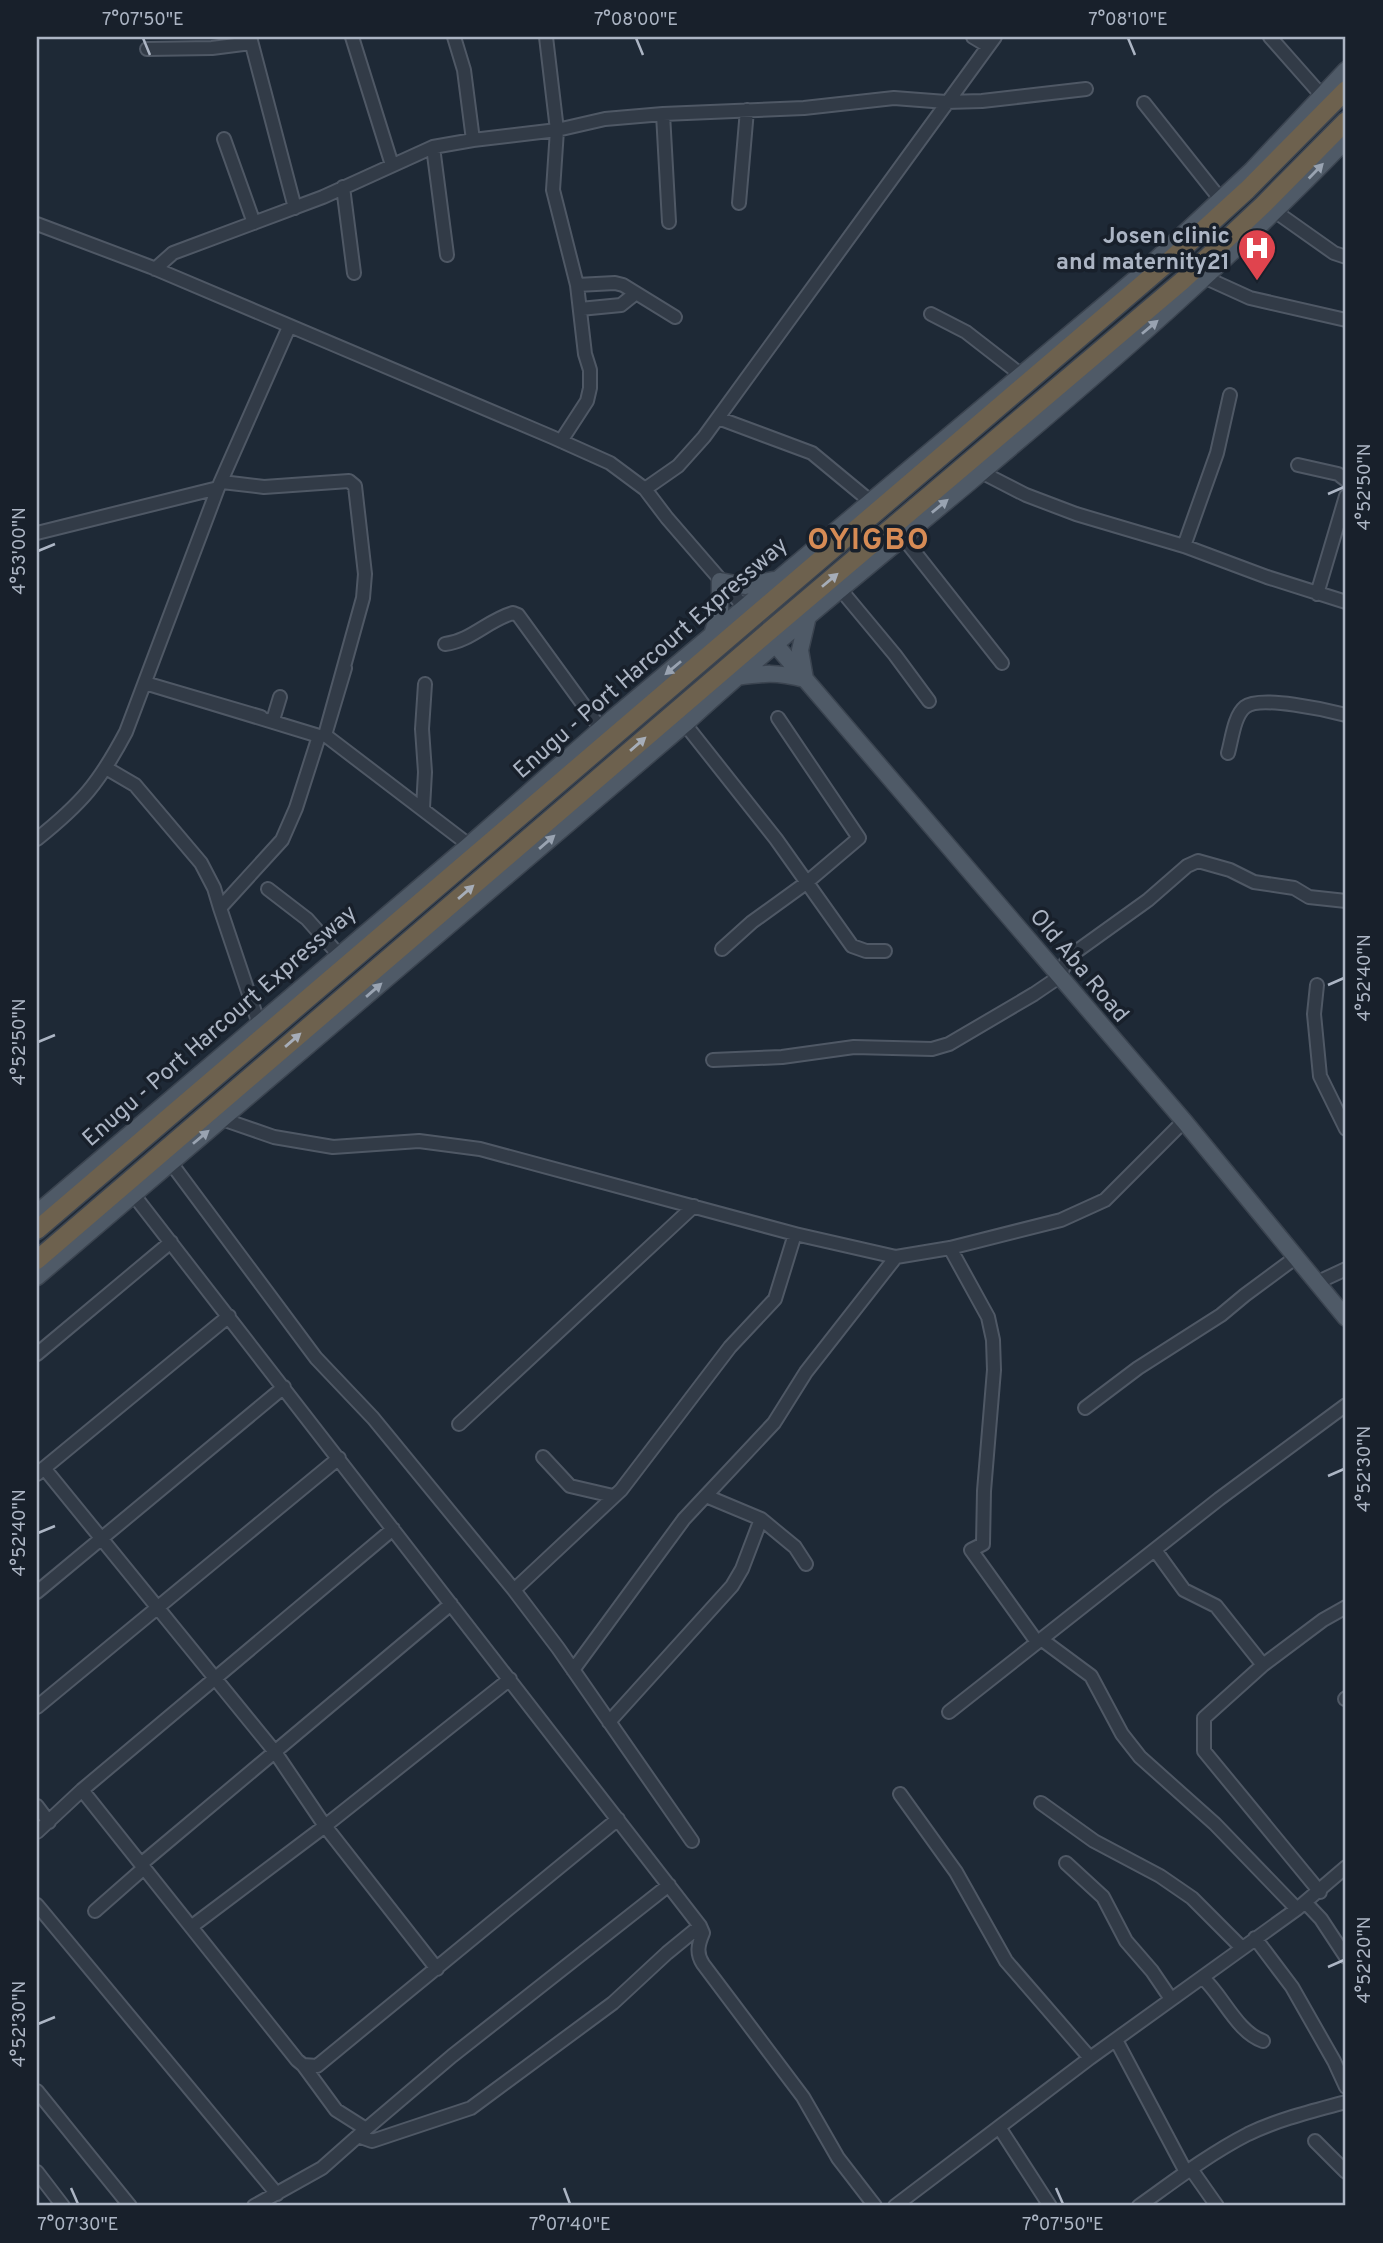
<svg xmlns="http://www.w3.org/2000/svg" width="1383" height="2243" font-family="Overpass,sans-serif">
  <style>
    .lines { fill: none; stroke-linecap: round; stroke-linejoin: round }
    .minor-casing { stroke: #4f5865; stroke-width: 16 }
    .major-casing { stroke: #3b4450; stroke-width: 19 }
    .highway-casing { stroke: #3c4551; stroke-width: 21 }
    .minor { stroke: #323b47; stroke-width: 12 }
    .major { stroke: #4f5a67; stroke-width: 16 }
    .highway { stroke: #6d614e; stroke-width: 18 }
    .oneway { fill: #99a3b1 }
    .oneway2 { fill: #a6adb8 }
    .ticks { fill: none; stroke: #acb5c4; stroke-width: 2.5 }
    .labels { text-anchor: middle; stroke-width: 7; stroke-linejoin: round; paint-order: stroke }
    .poi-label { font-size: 23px; font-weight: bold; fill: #acb5c4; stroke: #18202b; text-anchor: end }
    .street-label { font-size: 23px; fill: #acb5c4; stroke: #18202b }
    .district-label { font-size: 30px; font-weight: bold; letter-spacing: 2px; fill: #d68b55; stroke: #18202b }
    .neatline { fill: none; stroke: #acb5c4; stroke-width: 2.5 }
    .ticks-label { font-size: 18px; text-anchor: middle; fill: #acb5c4 }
  </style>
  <rect width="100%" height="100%" fill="#1e2936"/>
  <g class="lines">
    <defs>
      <path id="minor" d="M 250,37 L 295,208
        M 352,37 L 392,165
        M 454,37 L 464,70 L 473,140
        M 546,37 L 557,130 L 553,190 L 577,285 L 585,354 L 590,370 L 590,388 L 587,401 L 561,441
        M 973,37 L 988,46
        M 1270,37 L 1323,97
        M 147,49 L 212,48 L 251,43
        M 1144,103 L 1221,200
        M 663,114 L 669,222
        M 224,139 L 254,223
        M 433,147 L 447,255
        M 343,187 L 354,273
        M 739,203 L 747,110
        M 1276,212 L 1334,253 L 1346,257
        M 37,224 L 151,267 L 552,437 L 610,463 L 645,489 L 667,518 L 744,607
        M 155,269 L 173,253 L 323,197 L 433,147 L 473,140 L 557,130 L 605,119 L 663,114 L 804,108 L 894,98 L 946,102 L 982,101 L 1086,89
        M 1206,278 L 1250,298 L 1346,320
        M 577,285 L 615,283 L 623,285 L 675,317
        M 580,309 L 621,305 L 636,293
        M 931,314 L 966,332 L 1020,374
        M 718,418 L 812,453 L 870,501
        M 1298,465 L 1338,474 L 1346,480
        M 981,472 L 1026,495 L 1076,514 L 1184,546 L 1267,577 L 1346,602
        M 222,482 L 264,487 L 349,481 L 355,486 L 365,574 L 363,598 L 325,735 L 345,668
        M 645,489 L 678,466 L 704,437 L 995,37
        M 37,533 L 218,488
        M 902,536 L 1002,663
        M 1184,546 L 1217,453 L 1230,395
        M 841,590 L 895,655 L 929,701
        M 1317,594 L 1346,496
        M 445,644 C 471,641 488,620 513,613 L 518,615 L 601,729
        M 261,717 L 145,683 L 319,736 L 325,735 L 469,845
        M 273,720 L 280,697
        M 685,724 L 776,839 L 852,946 L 866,951 L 885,951
        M 1228,753 C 1232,739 1234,716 1245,707 C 1260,695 1327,710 1346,715
        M 106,768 L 135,785 L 201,863 L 214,888 L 220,908
        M 423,808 L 425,772 L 422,729 L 425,684
        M 37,839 C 82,803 99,783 126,732 L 218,488 L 289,327
        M 268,889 L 307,919 L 339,955
        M 722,949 L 752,922 L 806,883 L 859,838 L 778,718
        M 1317,985 L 1314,1014 L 1320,1076 L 1346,1129
        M 259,1024 L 220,908 L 282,840 L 296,808 L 319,736
        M 713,1060 L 782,1057 L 854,1047 L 932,1049 L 949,1044 L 1034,994 L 1059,977 L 1066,962 L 1077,951 L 1148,900 L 1187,866 L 1198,861 L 1230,870 L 1254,882 L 1294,888 L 1309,897 L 1346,901
        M 222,1119 L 274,1137 L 333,1147 L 419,1141 L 480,1149 L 795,1234 L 896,1257 L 950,1248 L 1061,1220 L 1105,1200 L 1184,1121
        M 171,1163 L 316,1358 L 373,1418 L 514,1590 L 558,1648 L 692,1841
        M 133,1194 L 700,1926 L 703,1933 C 698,1945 696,1953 703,1964 L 803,2097 L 838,2158 L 875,2206
        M 950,1248 L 988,1317 L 993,1340 L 994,1370 L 984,1491 L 983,1544 L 971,1550 L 1037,1642
        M 1316,1283 L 1346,1269
        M 37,1354 L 171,1242
        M 1085,1408 L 1138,1368 L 1221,1315 L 1245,1295 L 1295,1258
        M 459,1424 L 694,1206
        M 543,1457 L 570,1486 L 613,1496
        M 44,1468 L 275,1752 L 325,1826 L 437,1969
        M 37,1474 L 229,1316
        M 761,1519 L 795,1547 L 806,1564
        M 1155,1550 L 1184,1590 L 1216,1606 L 1263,1665 L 1204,1718 L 1204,1751 L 1320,1892
        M 514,1590 L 621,1490 L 730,1347 L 775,1299 L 795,1234
        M 37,1592 L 284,1387
        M 1041,1639 L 1091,1676 L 1122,1734 L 1140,1757 L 1215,1824 L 1297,1909
        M 1263,1665 L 1323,1620 L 1346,1607
        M 573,1670 L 684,1519 L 774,1423 L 806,1372 L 896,1257
        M 1345,1699 L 1346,1698
        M 37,1707 L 339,1458
        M 949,1712 L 1219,1499 L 1346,1405
        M 609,1722 L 732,1586 L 742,1569 L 761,1519 L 706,1496
        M 82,1790 L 297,2060 L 303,2065 L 317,2066 L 618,1819
        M 900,1794 L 956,1872 L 1006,1961 L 1090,2058
        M 1041,1803 L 1094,1841 L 1160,1876 L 1192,1898 L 1242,1948
        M 37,1806 L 49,1822
        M 37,1832 L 82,1790 L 393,1529
        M 1066,1863 L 1103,1897 L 1126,1941 L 1152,1971 L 1171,1999
        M 141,1864 L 451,1604
        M 1305,1902 L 1321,1919 L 1346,1957
        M 37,1905 L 277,2194
        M 95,1911 L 144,1868
        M 191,1927 L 325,1826 L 510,1679
        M 1255,1938 L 1292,1987 L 1334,2061 L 1346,2087
        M 1203,1978 C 1223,1996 1237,2032 1263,2041
        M 1116,2040 L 1186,2172
        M 37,2091 L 130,2206
        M 999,2127 L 1050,2206
        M 366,2129 L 452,2056 L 669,1885
        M 358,2136 L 372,2141 L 471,2108 L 613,2003 L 667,1953 L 700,1926
        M 1315,2141 L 1346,2172
        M 1191,2169 L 1217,2206
        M 37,2172 L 63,2206
        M 254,2206 L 322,2168 L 366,2129 L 336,2110 L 303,2065
        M 895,2206 L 1090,2058 L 1297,1909 L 1346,1867
        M 1139,2206 C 1174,2181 1209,2154 1248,2134 C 1279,2119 1313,2111 1346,2102"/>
      <path id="major" d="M 712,635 L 720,610 L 720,581 L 745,586 L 773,580
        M 775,644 L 1184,1121 L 1346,1318
        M 736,677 C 766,673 775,672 805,679 L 800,650 L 808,616
        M 37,1213 L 469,845 L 613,718 L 1135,279 L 1252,170 L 1346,70
        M 37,1277 L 685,724 C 781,636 883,555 983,471 C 1109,365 1232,258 1346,140"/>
      <path id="highway" d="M 37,1230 L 1166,264 L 1247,190 L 1346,90
        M 37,1260 L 766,634 L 1182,281 L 1263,205 L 1346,121"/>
    </defs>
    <use href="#minor" class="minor-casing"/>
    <use href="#major" class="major-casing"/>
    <use href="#highway" class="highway-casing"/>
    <use href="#minor" class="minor"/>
    <use href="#major" class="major"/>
    <use href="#highway" class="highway"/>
  </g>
  <defs><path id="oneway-solid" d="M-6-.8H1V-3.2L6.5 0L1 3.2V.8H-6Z" transform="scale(1.75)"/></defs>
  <g class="oneway">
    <use href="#oneway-solid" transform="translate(1316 171) rotate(-46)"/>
    <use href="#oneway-solid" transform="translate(1150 327) rotate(-40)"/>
    <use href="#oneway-solid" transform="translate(940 506) rotate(-39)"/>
    <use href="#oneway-solid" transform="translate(673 668) rotate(140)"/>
    <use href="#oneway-solid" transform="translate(547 842) rotate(-41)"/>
    <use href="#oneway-solid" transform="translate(374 990) rotate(-41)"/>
    <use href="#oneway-solid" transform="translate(201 1137) rotate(-40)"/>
  </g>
  <g class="oneway2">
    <use href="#oneway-solid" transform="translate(830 580) rotate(-40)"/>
    <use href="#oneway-solid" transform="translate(638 744) rotate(-41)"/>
    <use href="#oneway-solid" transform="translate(466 892) rotate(-41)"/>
    <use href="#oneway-solid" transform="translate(293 1040) rotate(-41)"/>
  </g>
  <path class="ticks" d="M 143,38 L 150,55M 636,38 L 643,55M 1128,38 L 1135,55M 1328,494 L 1344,487M 38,551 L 55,544M 1328,985 L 1344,978M 38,1042 L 55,1035M 1328,1476 L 1344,1469M 38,1533 L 55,1526M 1328,1967 L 1344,1960M 38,2024 L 55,2017M 71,2188 L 78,2204M 564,2188 L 570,2204M 1056,2188 L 1063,2204"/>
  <defs>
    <symbol id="hospital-pin" viewBox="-11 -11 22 30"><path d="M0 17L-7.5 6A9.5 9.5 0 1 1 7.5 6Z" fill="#e0444e" stroke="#18202b"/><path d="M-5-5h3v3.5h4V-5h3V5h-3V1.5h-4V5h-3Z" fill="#fff"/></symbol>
  </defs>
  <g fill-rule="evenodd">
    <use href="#hospital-pin" x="1235" y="226" width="44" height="60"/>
  </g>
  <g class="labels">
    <g class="poi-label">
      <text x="1230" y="243">Josen clinic<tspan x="1230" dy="26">and maternity21</tspan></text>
    </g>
    <g class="street-label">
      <text transform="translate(650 657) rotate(-41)" y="8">Enugu - Port Harcourt Expressway</text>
      <text transform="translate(1080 965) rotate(50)" y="8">Old Aba Road</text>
      <text transform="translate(219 1025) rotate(-41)" y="8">Enugu - Port Harcourt Expressway</text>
    </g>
    <g class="district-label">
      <text x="869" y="549">OYIGBO</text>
    </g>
  </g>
  <rect width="1383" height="2243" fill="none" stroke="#18202b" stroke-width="77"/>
  <rect x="38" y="38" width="1306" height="2166" class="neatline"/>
  <g class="ticks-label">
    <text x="143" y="25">7°07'50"E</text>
    <text x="636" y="25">7°08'00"E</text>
    <text x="1128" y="25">7°08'10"E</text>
    <text transform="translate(1364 487) rotate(-90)" y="6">4°52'50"N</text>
    <text transform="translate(19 551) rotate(-90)" y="6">4°53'00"N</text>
    <text transform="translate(1364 978) rotate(-90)" y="6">4°52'40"N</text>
    <text transform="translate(19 1042) rotate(-90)" y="6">4°52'50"N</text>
    <text transform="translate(1364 1469) rotate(-90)" y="6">4°52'30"N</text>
    <text transform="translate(19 1533) rotate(-90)" y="6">4°52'40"N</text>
    <text transform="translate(1364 1960) rotate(-90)" y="6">4°52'20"N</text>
    <text transform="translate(19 2024) rotate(-90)" y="6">4°52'30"N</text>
    <text x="78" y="2230">7°07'30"E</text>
    <text x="570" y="2230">7°07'40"E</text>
    <text x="1063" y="2230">7°07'50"E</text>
  </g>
</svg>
